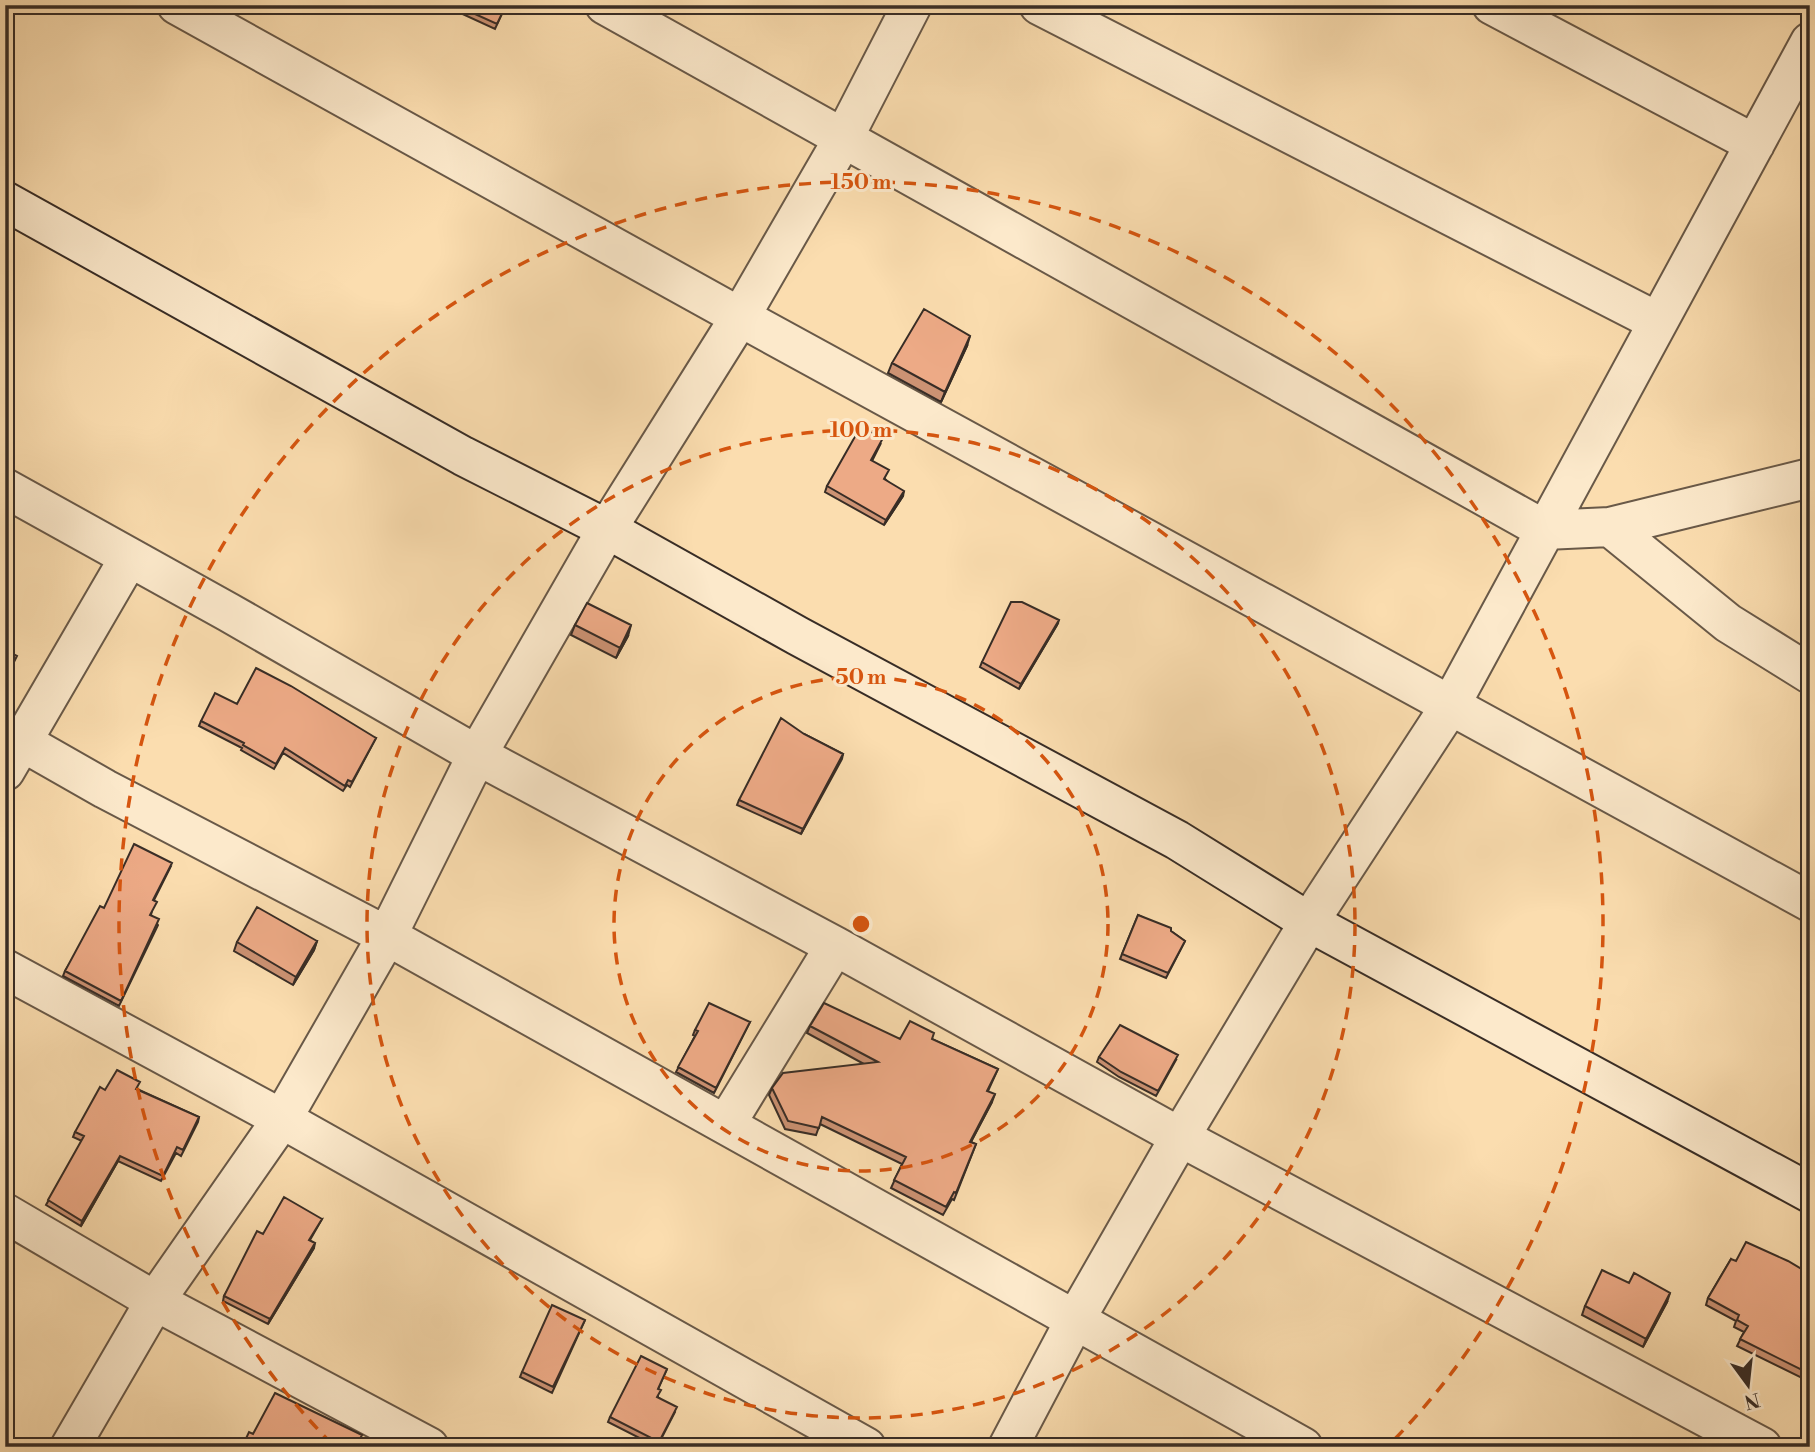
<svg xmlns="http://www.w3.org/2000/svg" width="1815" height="1452" font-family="'Libre Bodoni',serif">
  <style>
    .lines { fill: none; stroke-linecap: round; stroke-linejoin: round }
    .street-casing { stroke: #695948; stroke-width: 42 }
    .secondary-casing { stroke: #382d26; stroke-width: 42 }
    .street { stroke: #fce9cb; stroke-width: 38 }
    .secondary { stroke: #fce9cb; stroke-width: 38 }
    .wall { fill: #cc9273; stroke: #382d26; stroke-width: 2 }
    .shaded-wall { fill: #a6775e; stroke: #382d26; stroke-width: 2 }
    .building { fill: #edaa86; stroke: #382d26; stroke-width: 2 }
    .ring { fill: none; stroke: #d6550f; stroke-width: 3.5; stroke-dasharray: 12 9 }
    .centre { fill: #d6550f; stroke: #fce9cb; stroke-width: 3.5 }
    .ring-label { font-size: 21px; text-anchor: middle; font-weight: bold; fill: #d6550f; stroke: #fce9cb; stroke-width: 6; stroke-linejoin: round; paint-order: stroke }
  </style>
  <rect width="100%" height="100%" fill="#fbddaf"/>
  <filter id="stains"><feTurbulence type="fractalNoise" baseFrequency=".00286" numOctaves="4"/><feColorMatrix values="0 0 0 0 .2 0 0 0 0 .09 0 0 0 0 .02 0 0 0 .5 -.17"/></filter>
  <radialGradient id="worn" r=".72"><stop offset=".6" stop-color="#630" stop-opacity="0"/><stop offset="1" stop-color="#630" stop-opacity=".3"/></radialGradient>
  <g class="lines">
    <defs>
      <path id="street" d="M 177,5 L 740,317 L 1810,902
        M 605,5 L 1545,530 L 1610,527 L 1810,478
        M 1039,5 L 1658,322
        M 1492,5 L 1755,144
        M 5,488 L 228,612 L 477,755 L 835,946 L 1180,1137 L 1762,1447
        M 1610,527 L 1728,623 L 1810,674
        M 5,732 L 105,789 L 387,936 L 1303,1447
        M 5,771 L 129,558
        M 5,969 L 282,1119 L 866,1447
        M 726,1124 L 835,946
        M 5,1213 L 155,1301 L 429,1447
        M 70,1447 L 155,1301 L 282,1119 L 387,936 L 477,755 L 607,529 L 740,317 L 843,139 L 912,5
        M 1008,1447 L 1075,1320 L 1180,1137 L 1309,922 L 1450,706 L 1810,42"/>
      <path id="secondary" d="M 5,201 L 463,456 L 607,529 L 798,636 L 1177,840 L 1309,922 L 1810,1193"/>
    </defs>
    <use href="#street" class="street-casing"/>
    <use href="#secondary" class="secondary-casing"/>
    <use href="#street" class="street"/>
    <use href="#secondary" class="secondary"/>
  </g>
  <path class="wall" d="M 443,5 L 506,5 L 495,29 Z
    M 967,346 L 941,402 L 888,373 L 892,363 Z
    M 881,443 L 872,461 L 885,479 L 903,496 L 884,525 L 825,492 L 827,486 Z
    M 575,625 L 628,636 L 616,658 L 571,635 Z
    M 1057,625 L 1019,689 L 980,667 L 982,662 Z
    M 237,704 L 376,738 L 350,787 L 347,785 L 343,791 L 283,753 L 274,769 L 241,750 L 242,748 L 199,726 L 201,721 Z
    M 804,734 L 843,754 L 801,834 L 737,805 L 739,800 Z
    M 170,868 L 154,900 L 151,915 L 158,925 L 119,1006 L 63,976 L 65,971 L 104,908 Z
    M 1138,915 L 1171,931 L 1185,941 L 1166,978 L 1120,959 Z
    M 317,941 L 314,950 L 293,985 L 234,951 L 237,942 Z
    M 750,1022 L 714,1093 L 676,1072 L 695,1036 L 693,1035 L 695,1030 Z
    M 810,1026 L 900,1039 L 932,1039 L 998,1069 L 988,1091 L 992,1102 L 971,1142 L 976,1144 L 954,1200 L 952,1199 L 943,1215 L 891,1188 L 902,1164 L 820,1124 L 816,1135 L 785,1129 L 769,1095 L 772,1088 L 864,1064 L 807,1033 Z
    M 1099,1057 L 1176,1060 L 1156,1096 L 1119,1077 L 1097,1062 Z
    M 137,1089 L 199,1117 L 198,1122 L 181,1156 L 176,1153 L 161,1181 L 118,1161 L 81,1226 L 46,1205 L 82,1141 L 73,1137 L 75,1132 Z
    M 322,1219 L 310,1240 L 314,1248 L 268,1324 L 223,1301 L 224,1296 L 263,1234 Z
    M 1731,1259 L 1810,1366 L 1804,1379 L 1737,1346 L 1744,1332 L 1734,1327 L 1736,1321 L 1706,1305 L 1708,1298 Z
    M 1667,1302 L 1643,1347 L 1582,1315 L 1585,1306 Z
    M 585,1320 L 552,1393 L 520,1377 L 522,1372 Z
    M 667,1369 L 658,1389 L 658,1397 L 675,1412 L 657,1447 L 608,1422 L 610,1417 Z"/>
  <path class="shaded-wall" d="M 970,336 L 967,346 L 941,402 L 945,392 Z
    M 904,491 L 903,496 L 884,525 L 886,520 Z
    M 1059,620 L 1057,625 L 1019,689 L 1021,684 Z
    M 631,625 L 628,636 L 616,658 L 620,648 Z
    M 843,754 L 842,759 L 801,834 L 803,829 Z
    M 317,941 L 314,950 L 293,985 L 296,977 Z
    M 995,1094 L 992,1102 L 967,1149 L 970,1142 Z
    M 120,1156 L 118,1161 L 81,1226 L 82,1221 Z
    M 315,1243 L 314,1248 L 268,1324 L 270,1319 Z
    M 1670,1293 L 1667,1302 L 1643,1347 L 1646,1339 Z"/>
  <path class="building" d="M 455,5 L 506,5 L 497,24 Z
    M 924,309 L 970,336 L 945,392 L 892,363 Z
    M 861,426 L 883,438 L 871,460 L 889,470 L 884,479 L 904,491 L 886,520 L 827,486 Z
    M 1011,602 L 1022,602 L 1059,620 L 1021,684 L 982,662 Z
    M 587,603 L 631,625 L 620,648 L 575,625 Z
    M 5,650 L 17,656 L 5,680 Z
    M 256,668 L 291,686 L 376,738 L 352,782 L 348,780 L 345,786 L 285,748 L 276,764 L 243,745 L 244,743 L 201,721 L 215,693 L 237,704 Z
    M 781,718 L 804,734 L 843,754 L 803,829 L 739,800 Z
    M 134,844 L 172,863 L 153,900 L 157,902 L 150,915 L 159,919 L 121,1001 L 65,971 L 100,906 L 104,908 Z
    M 257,907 L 317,941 L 296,977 L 237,942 Z
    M 1138,915 L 1171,928 L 1171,931 L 1185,941 L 1168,973 L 1122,954 Z
    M 709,1003 L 750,1022 L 716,1088 L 678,1067 L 698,1031 L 695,1030 Z
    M 824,1003 L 900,1039 L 910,1021 L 934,1033 L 932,1039 L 998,1069 L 987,1091 L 995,1094 L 970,1142 L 976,1144 L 956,1193 L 954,1192 L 946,1207 L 894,1180 L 906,1157 L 822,1117 L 819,1128 L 788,1121 L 772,1088 L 783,1073 L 878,1062 L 810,1026 Z
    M 1120,1025 L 1178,1055 L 1158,1091 L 1121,1072 L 1099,1057 Z
    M 117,1070 L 140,1082 L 136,1089 L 199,1117 L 183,1150 L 177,1147 L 163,1176 L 120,1156 L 82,1221 L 48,1200 L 84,1136 L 75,1132 L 100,1087 L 105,1090 Z
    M 284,1197 L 322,1219 L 309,1240 L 315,1243 L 270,1319 L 224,1296 L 257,1231 L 263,1234 Z
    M 1746,1242 L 1788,1261 L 1810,1274 L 1810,1365 L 1806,1372 L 1740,1339 L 1748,1326 L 1737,1320 L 1739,1315 L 1708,1298 L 1731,1259 L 1736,1261 Z
    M 1602,1270 L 1629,1283 L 1634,1273 L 1670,1293 L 1646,1339 L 1585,1306 Z
    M 552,1305 L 585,1320 L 553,1387 L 522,1372 Z
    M 641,1356 L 667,1369 L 658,1389 L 661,1390 L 657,1397 L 677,1407 L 659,1442 L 610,1417 Z
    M 275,1393 L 362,1435 L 359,1441 L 371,1447 L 242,1447 L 249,1432 L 253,1434 Z"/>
  <g class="ring">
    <circle cx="861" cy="924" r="247"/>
    <circle cx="861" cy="924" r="494"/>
    <path d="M332 1444A742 742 0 1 1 1390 1444"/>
  </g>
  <circle cx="861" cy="924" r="10" class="centre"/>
  <g class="ring-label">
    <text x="861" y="189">150 m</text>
    <text x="861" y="437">100 m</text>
    <text x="861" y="684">50 m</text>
  </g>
  <rect width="1815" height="1452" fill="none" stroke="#fbddaf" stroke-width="28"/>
  <rect x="7" y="7" width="1801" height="1438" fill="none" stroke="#382d26" stroke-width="3.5"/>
  <rect x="14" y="14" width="1787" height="1424" fill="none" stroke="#382d26" stroke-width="2"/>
  <g transform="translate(1748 1385) rotate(165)" stroke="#fce9cb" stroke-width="5" paint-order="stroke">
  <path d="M0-5L12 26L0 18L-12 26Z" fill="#382d26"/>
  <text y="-10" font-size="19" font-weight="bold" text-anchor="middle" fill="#382d26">N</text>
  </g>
  <rect width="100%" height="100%" filter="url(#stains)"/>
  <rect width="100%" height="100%" fill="url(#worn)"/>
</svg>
